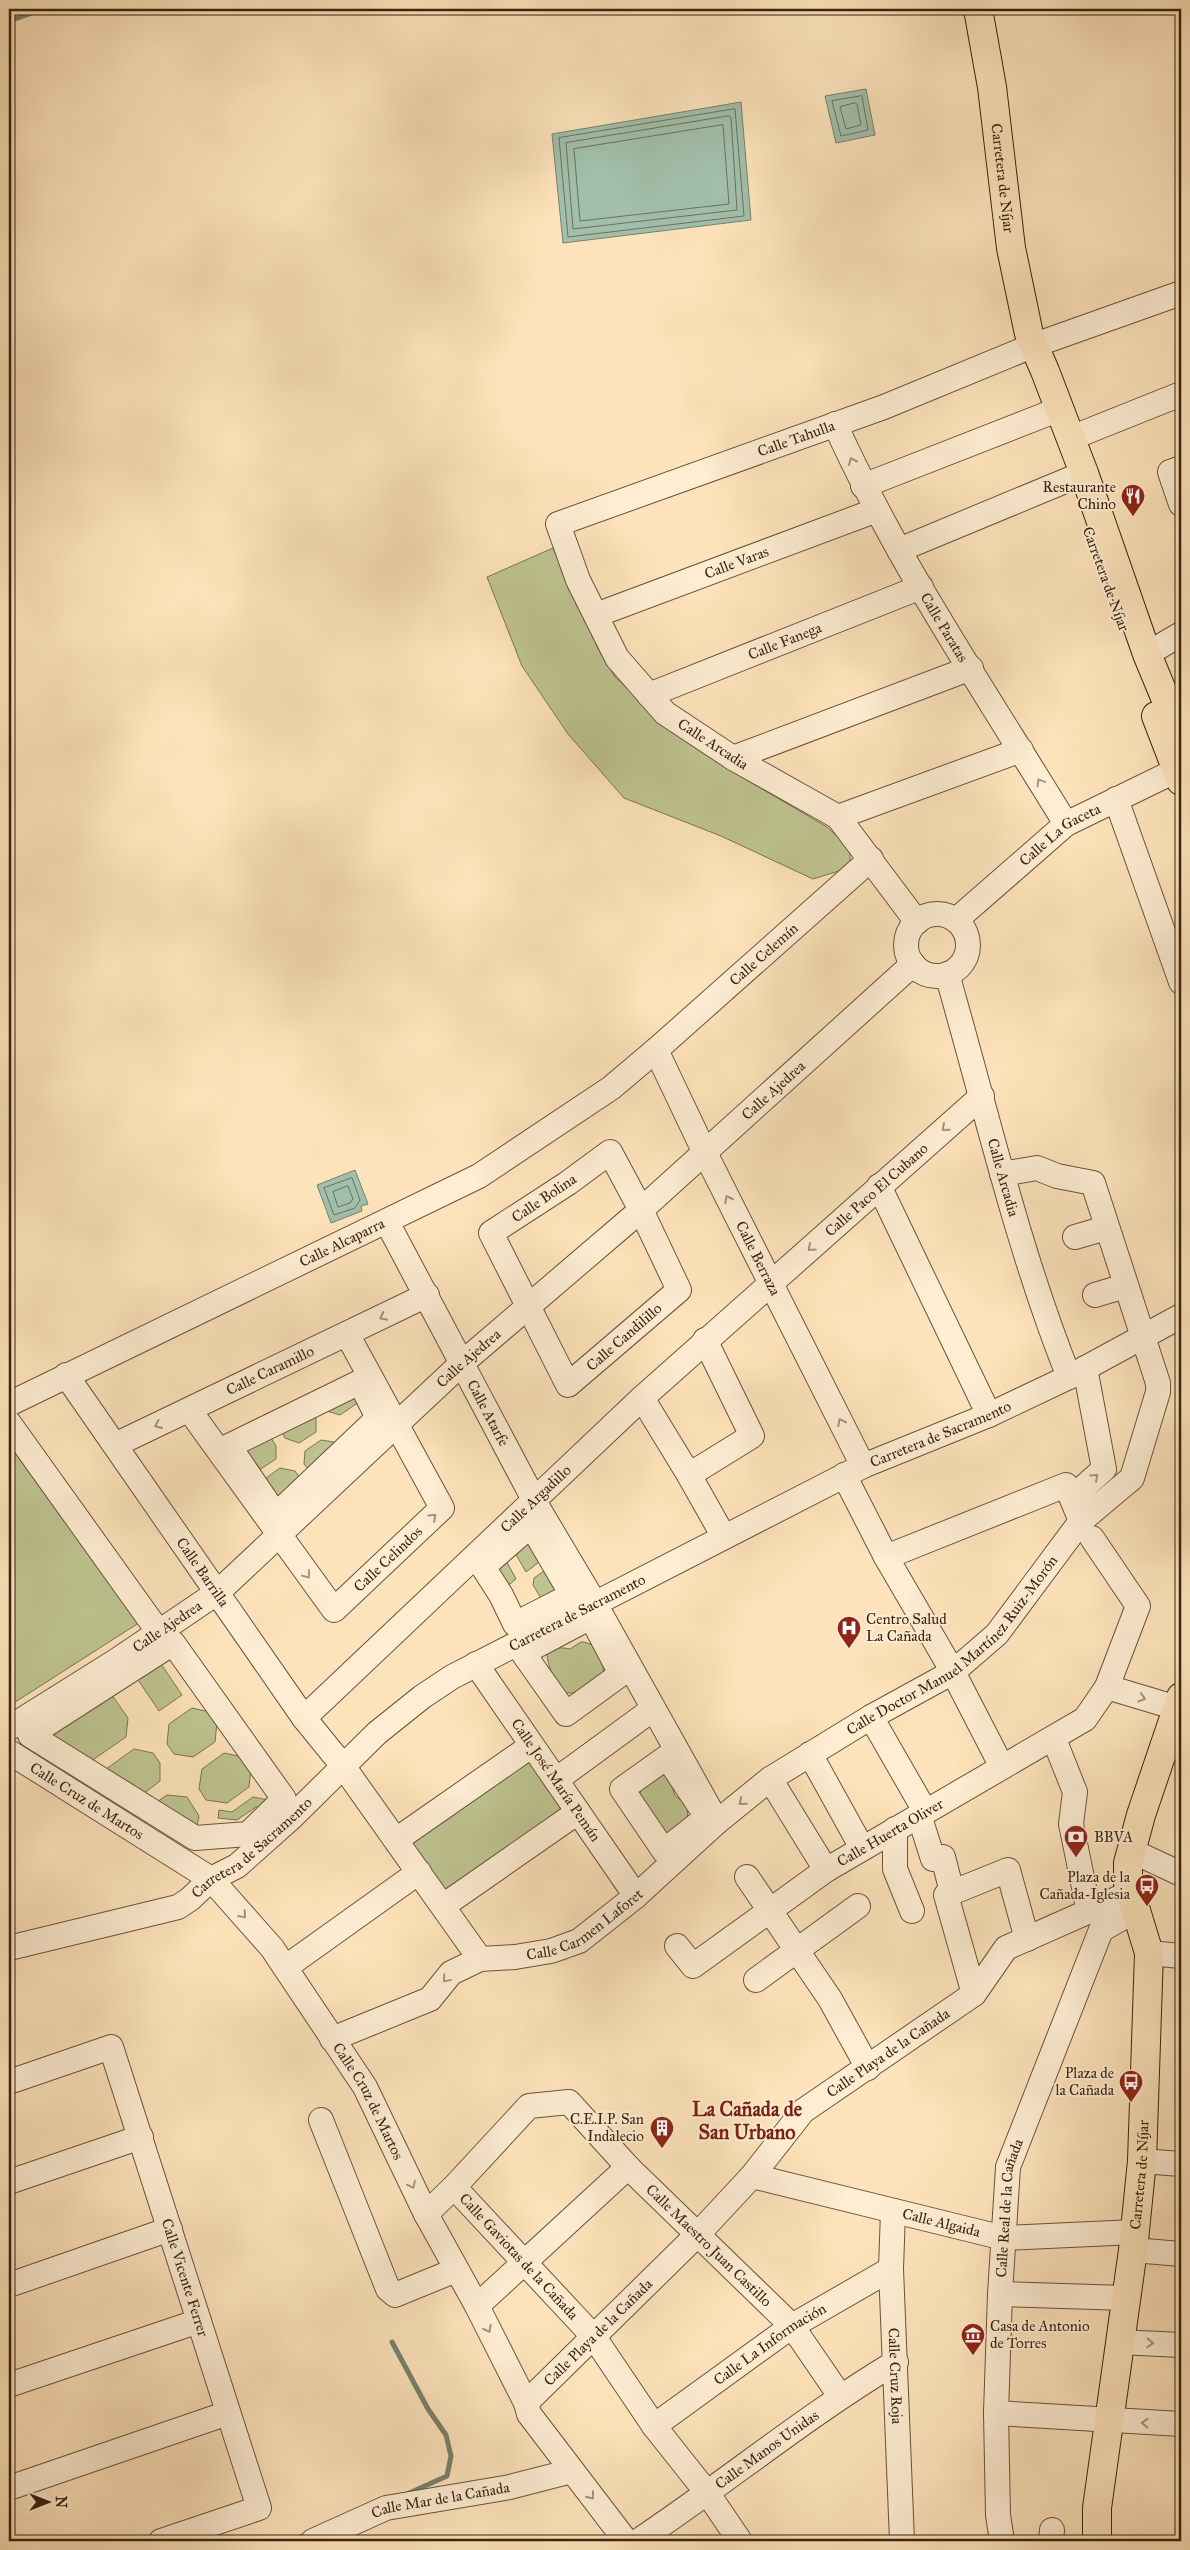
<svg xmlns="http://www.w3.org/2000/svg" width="1190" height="2550" font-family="'IM FELL Great Primer',serif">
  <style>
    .green { fill: #bec491; stroke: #7c7450 }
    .water { fill: #a1bfab; stroke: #77816d }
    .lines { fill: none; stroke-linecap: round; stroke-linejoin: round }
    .shore { stroke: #6d715d; stroke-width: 1 }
    .stream { stroke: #77816d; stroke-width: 5 }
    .minor-casing { stroke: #6a533a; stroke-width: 26 }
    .major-casing { stroke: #39230f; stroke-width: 30 }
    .minor { stroke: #feedd3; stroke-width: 24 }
    .major { stroke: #fde3bb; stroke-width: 28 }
    .oneway { stroke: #a5927b }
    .labels { text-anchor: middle; stroke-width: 4; stroke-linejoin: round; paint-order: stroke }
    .street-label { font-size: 15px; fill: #39230f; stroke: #feedd3 }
    .poi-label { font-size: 15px; fill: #39230f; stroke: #feedd3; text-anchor: end }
    .district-label { font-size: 20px; font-weight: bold; fill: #7a1f14; stroke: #feedd3 }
  </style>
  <rect width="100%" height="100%" fill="#fde3bb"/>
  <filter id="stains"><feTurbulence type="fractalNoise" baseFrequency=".004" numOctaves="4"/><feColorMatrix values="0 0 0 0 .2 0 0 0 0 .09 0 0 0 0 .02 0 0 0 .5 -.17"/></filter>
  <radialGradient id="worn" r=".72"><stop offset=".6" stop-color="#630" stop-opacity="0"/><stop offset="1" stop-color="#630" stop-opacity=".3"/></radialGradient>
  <path class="green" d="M 553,548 L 599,650 L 615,677 L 643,703 L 698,748 L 733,772 L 827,827 L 850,848 L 850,861 L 839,871 L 813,879 L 721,836 L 624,798 L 568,734 L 522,666 L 487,577 Z
    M 360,1382 L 362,1400 L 340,1415 L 327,1411 Z
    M 310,1406 L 316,1418 L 316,1432 L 299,1443 L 285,1438 L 277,1423 Z
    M 265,1428 L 276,1446 L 276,1459 L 256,1472 L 229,1446 Z
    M 9,1429 L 145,1619 L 9,1706 Z
    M 321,1440 L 334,1442 L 340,1454 L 315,1478 L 304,1464 L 305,1451 Z
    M 280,1468 L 295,1471 L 306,1486 L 276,1515 L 262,1481 Z
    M 531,1525 L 543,1559 L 526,1572 L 510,1544 Z
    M 501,1551 L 516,1579 L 505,1588 L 489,1562 Z
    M 547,1569 L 572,1595 L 547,1608 L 533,1585 L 534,1578 Z
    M 581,1642 C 599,1642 605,1663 603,1678 L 579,1693 L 566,1693 C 556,1684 548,1668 547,1655 C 553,1647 560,1647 570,1649 Z
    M 155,1655 L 182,1695 L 159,1711 L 132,1671 Z
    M 93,1695 L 114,1698 L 128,1718 L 126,1737 L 81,1768 L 30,1735 Z
    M 192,1708 L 210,1712 L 217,1722 L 215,1742 L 193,1757 L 174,1754 L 167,1744 L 169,1724 Z
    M 134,1749 L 153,1753 L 160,1763 L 160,1781 L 134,1801 L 95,1777 Z
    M 224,1753 L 243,1757 L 251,1768 L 249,1787 L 227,1803 L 206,1800 L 199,1789 L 202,1769 Z
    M 528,1759 L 564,1811 L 447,1897 L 408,1846 Z
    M 663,1772 L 670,1779 L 675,1796 L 687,1804 L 688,1823 L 667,1838 L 640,1798 L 640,1787 Z
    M 167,1795 L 187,1797 L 199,1816 L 195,1838 L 147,1809 Z
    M 253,1797 L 274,1801 L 276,1809 L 256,1807 L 237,1820 L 218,1818 L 219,1810 L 232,1812 Z"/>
  <path class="water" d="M 866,89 L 875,135 L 836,143 L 825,96 Z
    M 741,102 L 751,220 L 563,243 L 552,134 Z
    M 355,1170 L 368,1204 L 361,1206 L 362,1211 L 331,1223 L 317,1185 Z"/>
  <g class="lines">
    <path class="shore" d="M 862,96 L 868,130 L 841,136 L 832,101 Z
      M 855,103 L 857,104 L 861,125 L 846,129 L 840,107 Z
      M 735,109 L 744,216 L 568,237 L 559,138 Z
      M 729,116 L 731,118 L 737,210 L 573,229 L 566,143 Z
      M 723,125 L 729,204 L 580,221 L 574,149 Z
      M 352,1178 L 360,1200 L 355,1208 L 334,1215 L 324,1188 Z
      M 348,1186 L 353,1199 L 350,1203 L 338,1207 L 333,1192 Z"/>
    <path class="stream" d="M 9,21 L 43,9
      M 392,2342 L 428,2409 L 446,2435 L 451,2456 L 447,2476 L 407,2494
      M 290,2541 L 308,2534"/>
    <defs>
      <g id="minor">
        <path id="s1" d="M 835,424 C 898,564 986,693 1066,824"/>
        <path d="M 1071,438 L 1181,394"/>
        <path d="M 1181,468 L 1170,472 L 1181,504"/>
        <path d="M 863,486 L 1047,414"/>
        <path d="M 899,550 L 1070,479"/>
        <path id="s2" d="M 596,615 L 877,510"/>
        <path d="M 1147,654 L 1181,634"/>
        <path id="s3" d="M 649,695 L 921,587"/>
        <path d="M 733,758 L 971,668"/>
        <path d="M 1116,799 L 1181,982"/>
        <path d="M 838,817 L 1021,750"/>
        <circle cx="937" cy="945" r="31"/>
        <path id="s4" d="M 956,920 L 1066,824 L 1177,770"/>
        <path id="s5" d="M 917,922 L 838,817 L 733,758 L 665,713 L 617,658 L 578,580 L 558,524 L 884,407 L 1032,346 L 1181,293"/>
        <path id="s6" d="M 947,974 C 986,1109 1017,1247 1069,1377"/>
        <path id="s7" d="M 656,1050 L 704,1151 L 863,1466"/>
        <path d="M 610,1152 L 641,1210 L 679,1290 L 568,1385 L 491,1233 L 568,1183 Z"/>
        <path d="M 879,1186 L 989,1415"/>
        <path id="s8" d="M 387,1222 L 541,1513 L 594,1602 L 717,1822"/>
        <path d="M 1075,1237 L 1106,1228"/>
        <path d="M 1095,1295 L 1125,1286"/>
        <path id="s9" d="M 66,1375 L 304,1718 L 343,1766 L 480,1959"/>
        <path d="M 360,1382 L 378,1418 L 276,1515 L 229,1446 Z"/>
        <path d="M 642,1398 L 689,1475 L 724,1537"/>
        <path id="s10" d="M 9,1404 L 479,1176 L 611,1088 L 656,1050 L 871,859"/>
        <path id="s11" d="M 190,1411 L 334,1610 L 442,1508 L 347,1334"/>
        <path d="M 9,1423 L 168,1645"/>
        <path id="s12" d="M 115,1445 L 427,1295"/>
        <path d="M 689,1475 L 752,1436 L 705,1340"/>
        <path d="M 844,1475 L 886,1557 L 953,1672 L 1002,1767"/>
        <path d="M 1081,1519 L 1084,1487 L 1104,1469 L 1085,1368"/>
        <path d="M 531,1525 L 572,1595 L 515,1624 L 501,1595 L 483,1567 Z"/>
        <path d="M 886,1557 L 1066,1485 L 1081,1521"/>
        <path d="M 591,1617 L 621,1674 L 566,1714 L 523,1653 Z"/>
        <path d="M 173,1643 L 284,1799 L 248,1834 L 195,1838 L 30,1735 Z"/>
        <path id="s13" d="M 476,1664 L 636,1896"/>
        <path d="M 1107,1687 L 1177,1708"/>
        <path d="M 871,1717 L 925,1811"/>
        <path id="s14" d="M 304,1718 L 642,1398 L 982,1096"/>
        <path id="s15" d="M 9,1728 L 116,1661 L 218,1592 L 461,1364 L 641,1210 L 913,964"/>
        <path d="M 1054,1739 L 1075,1792 L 1071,1824 L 1089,1912"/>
        <path id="s16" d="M 9,1752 L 211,1879 L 272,1948 L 365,2087 L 426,2214 L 477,2306 L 526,2403 L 529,2414 L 626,2541"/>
        <path d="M 810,1754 L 862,1848"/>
        <path d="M 667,1757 L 707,1817 L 664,1851 L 622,1789 Z"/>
        <path d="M 770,1779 L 826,1870"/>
        <path d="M 556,1780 L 653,1709"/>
        <path d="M 919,1815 L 933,1859 L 943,1857 L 952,1892"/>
        <path d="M 895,1829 L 895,1869 L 912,1911"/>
        <path d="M 396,1840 L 531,1746"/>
        <path d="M 1132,1851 L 1181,1874"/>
        <path d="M 747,1877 L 830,1999 L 868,2068"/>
        <path d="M 443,1906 L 578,1812"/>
        <path id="s17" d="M 677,1946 L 693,1966 L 826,1870 L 1085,1719 L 1107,1687 L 1138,1606 L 1092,1538"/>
        <path id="s18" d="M 9,1948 L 178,1907 L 190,1899 L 211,1879 L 237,1866 L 292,1817 L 377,1733 L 422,1697 L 452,1677 L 863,1466 L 989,1415 L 1069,1377 L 1181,1316"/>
        <path d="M 1149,1953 L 1181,1956"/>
        <path d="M 286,1967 L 419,1872"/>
        <path d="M 756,1980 L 858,1906"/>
        <path d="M 974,1994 L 946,1895 L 1008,1870 L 1027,1939"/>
        <path id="s19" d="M 332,2039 L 430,1999 L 451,1973 L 480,1959 L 515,1957 L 551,1951 L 579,1941 L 636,1896 L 717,1822 L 770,1779 L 871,1717 L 953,1672 L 997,1634 L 1081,1521 L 1132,1478 L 1158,1392 L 1158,1383 L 1093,1183 L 1057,1176 L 1037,1168 L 1002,1174"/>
        <path id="s20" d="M 9,2082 L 111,2047 L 259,2508 L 161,2541"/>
        <path d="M 321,2120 L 388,2289 L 395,2295 L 456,2270"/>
        <path d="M 1142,2161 L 1181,2164"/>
        <path id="s21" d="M 752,2176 L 1004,2238 L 1134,2232"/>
        <path d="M 9,2182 L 141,2137"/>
        <path id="s22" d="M 454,2187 L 594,2337 L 654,2426 L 708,2494 L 740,2541"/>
        <path id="s23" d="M 893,2211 L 891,2269 L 902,2541"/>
        <path id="s24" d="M 426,2214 L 454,2187 L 529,2106 L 569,2102 L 628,2167 L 792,2326 L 840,2396"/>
        <path d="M 1133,2250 L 1181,2254"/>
        <path d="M 9,2285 L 170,2229"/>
        <path d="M 1000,2294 L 1126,2298"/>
        <path d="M 477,2306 L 628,2167"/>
        <path d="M 1119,2342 L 1181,2345"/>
        <path d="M 9,2385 L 199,2321"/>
        <path id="s25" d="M 526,2403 L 698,2234 L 752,2176 L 803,2111 L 974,1994 L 1006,1948 L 1130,1893"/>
        <path d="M 996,2413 L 1181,2424"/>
        <path id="s26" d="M 654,2426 L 792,2326 L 891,2269"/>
        <path d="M 9,2488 L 228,2413"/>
        <path id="s27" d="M 313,2541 L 386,2508 L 510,2487 L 572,2471"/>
        <path id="s28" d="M 638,2541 C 725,2483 806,2416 896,2362"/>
        <path id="s29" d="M 1002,2541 L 998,2515 L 996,2413 L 1000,2294 L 1008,2167 L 1101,1930 L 1134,1911"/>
        <path d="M 1051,2541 L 1052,2530"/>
      </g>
      <g id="major">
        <path id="s30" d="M 978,9 L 992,87 L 1011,248 L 1029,334 L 1045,371 L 1084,473 L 1147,654 L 1181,736"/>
        <path d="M 1156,716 L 1181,781"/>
        <path id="s31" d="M 1097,2541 L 1097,2508 L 1133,2250 L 1142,2161 L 1149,1953 L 1128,1884 L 1128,1863 L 1141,1815 L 1181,1697"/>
      </g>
    </defs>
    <use href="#minor" class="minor-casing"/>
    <use href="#major" class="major-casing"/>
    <use href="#minor" class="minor"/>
    <use href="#major" class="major"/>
  </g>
  <defs><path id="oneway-chevron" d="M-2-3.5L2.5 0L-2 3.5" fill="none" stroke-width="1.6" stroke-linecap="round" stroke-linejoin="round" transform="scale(1.25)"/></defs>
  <g class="oneway">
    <use href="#oneway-chevron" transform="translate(852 461) rotate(-114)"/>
    <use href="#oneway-chevron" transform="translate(1040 782) rotate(-121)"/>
    <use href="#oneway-chevron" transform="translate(945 1128) rotate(139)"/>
    <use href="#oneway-chevron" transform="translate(728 1199) rotate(-117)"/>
    <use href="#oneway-chevron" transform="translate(811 1248) rotate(138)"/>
    <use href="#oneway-chevron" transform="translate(383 1317) rotate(154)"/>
    <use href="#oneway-chevron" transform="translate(841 1422) rotate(-117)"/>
    <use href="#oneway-chevron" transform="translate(158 1425) rotate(156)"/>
    <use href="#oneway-chevron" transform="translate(1095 1477) rotate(-42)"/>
    <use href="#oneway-chevron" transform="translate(433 1517) rotate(-43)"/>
    <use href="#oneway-chevron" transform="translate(307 1575) rotate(53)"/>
    <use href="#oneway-chevron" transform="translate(1142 1698) rotate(17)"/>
    <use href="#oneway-chevron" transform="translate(742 1802) rotate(141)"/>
    <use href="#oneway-chevron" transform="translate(243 1915) rotate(49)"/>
    <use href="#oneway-chevron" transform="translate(446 1979) rotate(130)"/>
    <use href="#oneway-chevron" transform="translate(412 2185) rotate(64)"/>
    <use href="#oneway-chevron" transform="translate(488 2329) rotate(63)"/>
    <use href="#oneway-chevron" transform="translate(1150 2343) rotate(3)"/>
    <use href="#oneway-chevron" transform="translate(1145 2423) rotate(-178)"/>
    <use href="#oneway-chevron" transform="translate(591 2496) rotate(52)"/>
  </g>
  <defs>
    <symbol id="restaurant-pin" viewBox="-11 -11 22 30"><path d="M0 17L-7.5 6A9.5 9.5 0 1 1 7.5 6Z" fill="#8f2418" stroke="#feedd3"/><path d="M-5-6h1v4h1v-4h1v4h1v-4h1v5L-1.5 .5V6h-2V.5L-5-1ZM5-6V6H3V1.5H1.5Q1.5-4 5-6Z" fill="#fff"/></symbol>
    <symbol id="hospital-pin" viewBox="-11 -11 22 30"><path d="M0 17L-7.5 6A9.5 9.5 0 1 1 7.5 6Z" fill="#8f2418" stroke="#feedd3"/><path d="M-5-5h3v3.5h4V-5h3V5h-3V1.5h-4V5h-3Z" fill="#fff"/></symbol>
    <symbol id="bank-pin" viewBox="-11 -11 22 30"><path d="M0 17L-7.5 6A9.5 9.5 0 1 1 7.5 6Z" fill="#8f2418" stroke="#feedd3"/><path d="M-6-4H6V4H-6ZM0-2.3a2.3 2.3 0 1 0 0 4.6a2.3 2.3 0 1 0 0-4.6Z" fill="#fff"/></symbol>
    <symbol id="bus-pin" viewBox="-11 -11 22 30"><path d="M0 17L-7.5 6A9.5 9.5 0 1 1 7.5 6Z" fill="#8f2418" stroke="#feedd3"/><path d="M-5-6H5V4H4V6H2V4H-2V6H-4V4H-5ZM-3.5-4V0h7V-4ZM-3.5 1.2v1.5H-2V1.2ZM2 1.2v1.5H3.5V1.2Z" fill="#fff"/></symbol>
    <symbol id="building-pin" viewBox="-11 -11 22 30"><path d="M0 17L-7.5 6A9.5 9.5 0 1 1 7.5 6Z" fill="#8f2418" stroke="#feedd3"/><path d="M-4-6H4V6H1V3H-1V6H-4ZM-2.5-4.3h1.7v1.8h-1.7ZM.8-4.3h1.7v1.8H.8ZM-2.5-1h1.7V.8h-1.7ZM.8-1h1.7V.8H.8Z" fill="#fff"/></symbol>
    <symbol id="museum-pin" viewBox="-11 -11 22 30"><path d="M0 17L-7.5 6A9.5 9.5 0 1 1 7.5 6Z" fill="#8f2418" stroke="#feedd3"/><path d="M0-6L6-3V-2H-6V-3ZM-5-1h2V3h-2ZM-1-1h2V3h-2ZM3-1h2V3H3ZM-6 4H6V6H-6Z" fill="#fff"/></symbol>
  </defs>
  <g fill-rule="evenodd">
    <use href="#restaurant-pin" x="1119" y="482" width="28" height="38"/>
    <use href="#hospital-pin" x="835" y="1614" width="28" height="38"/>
    <use href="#bank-pin" x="1062" y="1823" width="28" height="38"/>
    <use href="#bus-pin" x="1133" y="1872" width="28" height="38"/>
    <use href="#bus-pin" x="1117" y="2068" width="28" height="38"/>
    <use href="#building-pin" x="648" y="2114" width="28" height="38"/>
    <use href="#museum-pin" x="959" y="2321" width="28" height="38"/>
  </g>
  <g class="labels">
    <g class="street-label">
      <text dy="5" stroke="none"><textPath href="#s30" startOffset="171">Carretera de Níjar</textPath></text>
      <text dy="5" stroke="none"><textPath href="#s5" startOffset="806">Calle Tahulla</textPath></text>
      <text dy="5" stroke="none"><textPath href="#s2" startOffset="150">Calle Varas</textPath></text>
      <text transform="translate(1106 579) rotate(70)" y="5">Carretera de Níjar</text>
      <text dy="5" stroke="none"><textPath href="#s1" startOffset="231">Calle Paratas</textPath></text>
      <text dy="5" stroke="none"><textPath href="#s3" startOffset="146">Calle Fanega</textPath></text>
      <text transform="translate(713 744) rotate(33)" y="5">Calle Arcadia</text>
      <text dy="5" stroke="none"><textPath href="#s4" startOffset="135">Calle La Gaceta</textPath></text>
      <text dy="5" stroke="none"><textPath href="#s10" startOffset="884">Calle Celemín</textPath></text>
      <text dy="5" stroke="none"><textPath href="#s15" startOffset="998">Calle Ajedrea</textPath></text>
      <text dy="5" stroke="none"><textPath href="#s6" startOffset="211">Calle Arcadia</textPath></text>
      <text dy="5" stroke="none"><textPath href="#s14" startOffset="779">Calle Paco El Cubano</textPath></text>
      <text transform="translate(544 1198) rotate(-34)" y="5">Calle Bolina</text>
      <text dy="5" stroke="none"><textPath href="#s10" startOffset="370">Calle Alcaparra</textPath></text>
      <text dy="5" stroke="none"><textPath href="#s7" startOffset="232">Calle Berraza</textPath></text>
      <text transform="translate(624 1337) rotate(-41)" y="5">Calle Candilillo</text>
      <text dy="5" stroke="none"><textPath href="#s15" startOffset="592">Calle Ajedrea</textPath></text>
      <text dy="5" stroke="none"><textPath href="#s12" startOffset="172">Calle Caramillo</textPath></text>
      <text dy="5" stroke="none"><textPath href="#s8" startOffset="216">Calle Atarfe</textPath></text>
      <text dy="5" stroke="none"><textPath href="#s18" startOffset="1079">Carretera de Sacramento</textPath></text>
      <text dy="5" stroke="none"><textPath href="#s14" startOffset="319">Calle Argadillo</textPath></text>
      <text dy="5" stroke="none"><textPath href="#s11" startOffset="320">Calle Celindos</textPath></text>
      <text dy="5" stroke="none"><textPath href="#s9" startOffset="240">Calle Barrilla</textPath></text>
      <text dy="5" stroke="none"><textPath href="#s18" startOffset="674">Carretera de Sacramento</textPath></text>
      <text dy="5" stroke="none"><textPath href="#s15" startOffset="188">Calle Ajedrea</textPath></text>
      <text dy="5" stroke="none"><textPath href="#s19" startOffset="752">Calle Doctor Manuel Martínez Ruiz-Morón</textPath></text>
      <text dy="5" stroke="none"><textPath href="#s13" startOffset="141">Calle José María Pemán</textPath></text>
      <text dy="5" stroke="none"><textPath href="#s16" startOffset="92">Calle Cruz de Martos</textPath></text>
      <text dy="5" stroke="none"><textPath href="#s17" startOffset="264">Calle Huerta Oliver</textPath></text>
      <text dy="5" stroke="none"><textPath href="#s18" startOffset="269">Carretera de Sacramento</textPath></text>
      <text dy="5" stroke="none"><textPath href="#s19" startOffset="285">Calle Carmen Laforet</textPath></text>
      <text dy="5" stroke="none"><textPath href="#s25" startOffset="506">Calle Playa de la Cañada</textPath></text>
      <text dy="5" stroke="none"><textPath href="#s16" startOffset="512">Calle Cruz de Martos</textPath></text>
      <text dy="5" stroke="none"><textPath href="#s31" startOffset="369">Carretera de Níjar</textPath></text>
      <text dy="5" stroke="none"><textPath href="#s29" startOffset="334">Calle Real de la Cañada</textPath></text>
      <text dy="5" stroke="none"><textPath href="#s21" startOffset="195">Calle Algaida</textPath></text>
      <text dy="5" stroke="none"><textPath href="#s24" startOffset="390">Calle Maestro Juan Castillo</textPath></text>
      <text dy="5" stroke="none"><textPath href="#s22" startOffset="95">Calle Gaviotas de la Cañada</textPath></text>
      <text dy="5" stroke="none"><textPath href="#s20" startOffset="350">Calle Vicente Ferrer</textPath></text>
      <text dy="5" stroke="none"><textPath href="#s25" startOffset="101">Calle Playa de la Cañada</textPath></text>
      <text dy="5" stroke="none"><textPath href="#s26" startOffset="142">Calle La Información</textPath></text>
      <text dy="5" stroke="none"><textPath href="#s23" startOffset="165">Calle Cruz Roja</textPath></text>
      <text dy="5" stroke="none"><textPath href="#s28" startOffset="158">Calle Manos Unidas</textPath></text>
      <text dy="5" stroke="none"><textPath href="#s27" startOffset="135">Calle Mar de la Cañada</textPath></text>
    </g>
    <g class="poi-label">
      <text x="1116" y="492">Restaurante<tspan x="1116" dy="17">Chino</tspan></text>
      <text x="866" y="1624" text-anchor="start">Centro Salud<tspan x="866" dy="17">La Cañada</tspan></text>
      <text x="1094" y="1842" text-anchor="start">BBVA</text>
      <text x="1130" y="1882">Plaza de la<tspan x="1130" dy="17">Cañada-Iglesia</tspan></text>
      <text x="1114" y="2078">Plaza de<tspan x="1114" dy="17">la Cañada</tspan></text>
      <text x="644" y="2124">C.E.I.P. San<tspan x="644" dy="17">Indalecio</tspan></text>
      <text x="990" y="2331" text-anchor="start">Casa de Antonio<tspan x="990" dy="17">de Torres</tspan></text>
    </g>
    <g class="district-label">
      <text x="747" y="2116">La Cañada de<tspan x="747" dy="23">San Urbano</tspan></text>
    </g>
  </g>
  <rect width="1190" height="2550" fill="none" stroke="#fde3bb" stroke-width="30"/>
  <rect x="10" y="10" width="1170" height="2530" fill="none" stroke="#39230f" stroke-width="2.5"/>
  <rect x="15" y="15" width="1160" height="2520" fill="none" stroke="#39230f"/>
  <g transform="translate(48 2502) rotate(90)" stroke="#feedd3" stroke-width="4" paint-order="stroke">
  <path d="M0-4L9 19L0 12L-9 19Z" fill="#39230f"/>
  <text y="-8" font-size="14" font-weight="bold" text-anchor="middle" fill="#39230f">N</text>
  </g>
  <rect width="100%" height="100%" filter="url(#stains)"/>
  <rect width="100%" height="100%" fill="url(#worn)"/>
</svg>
